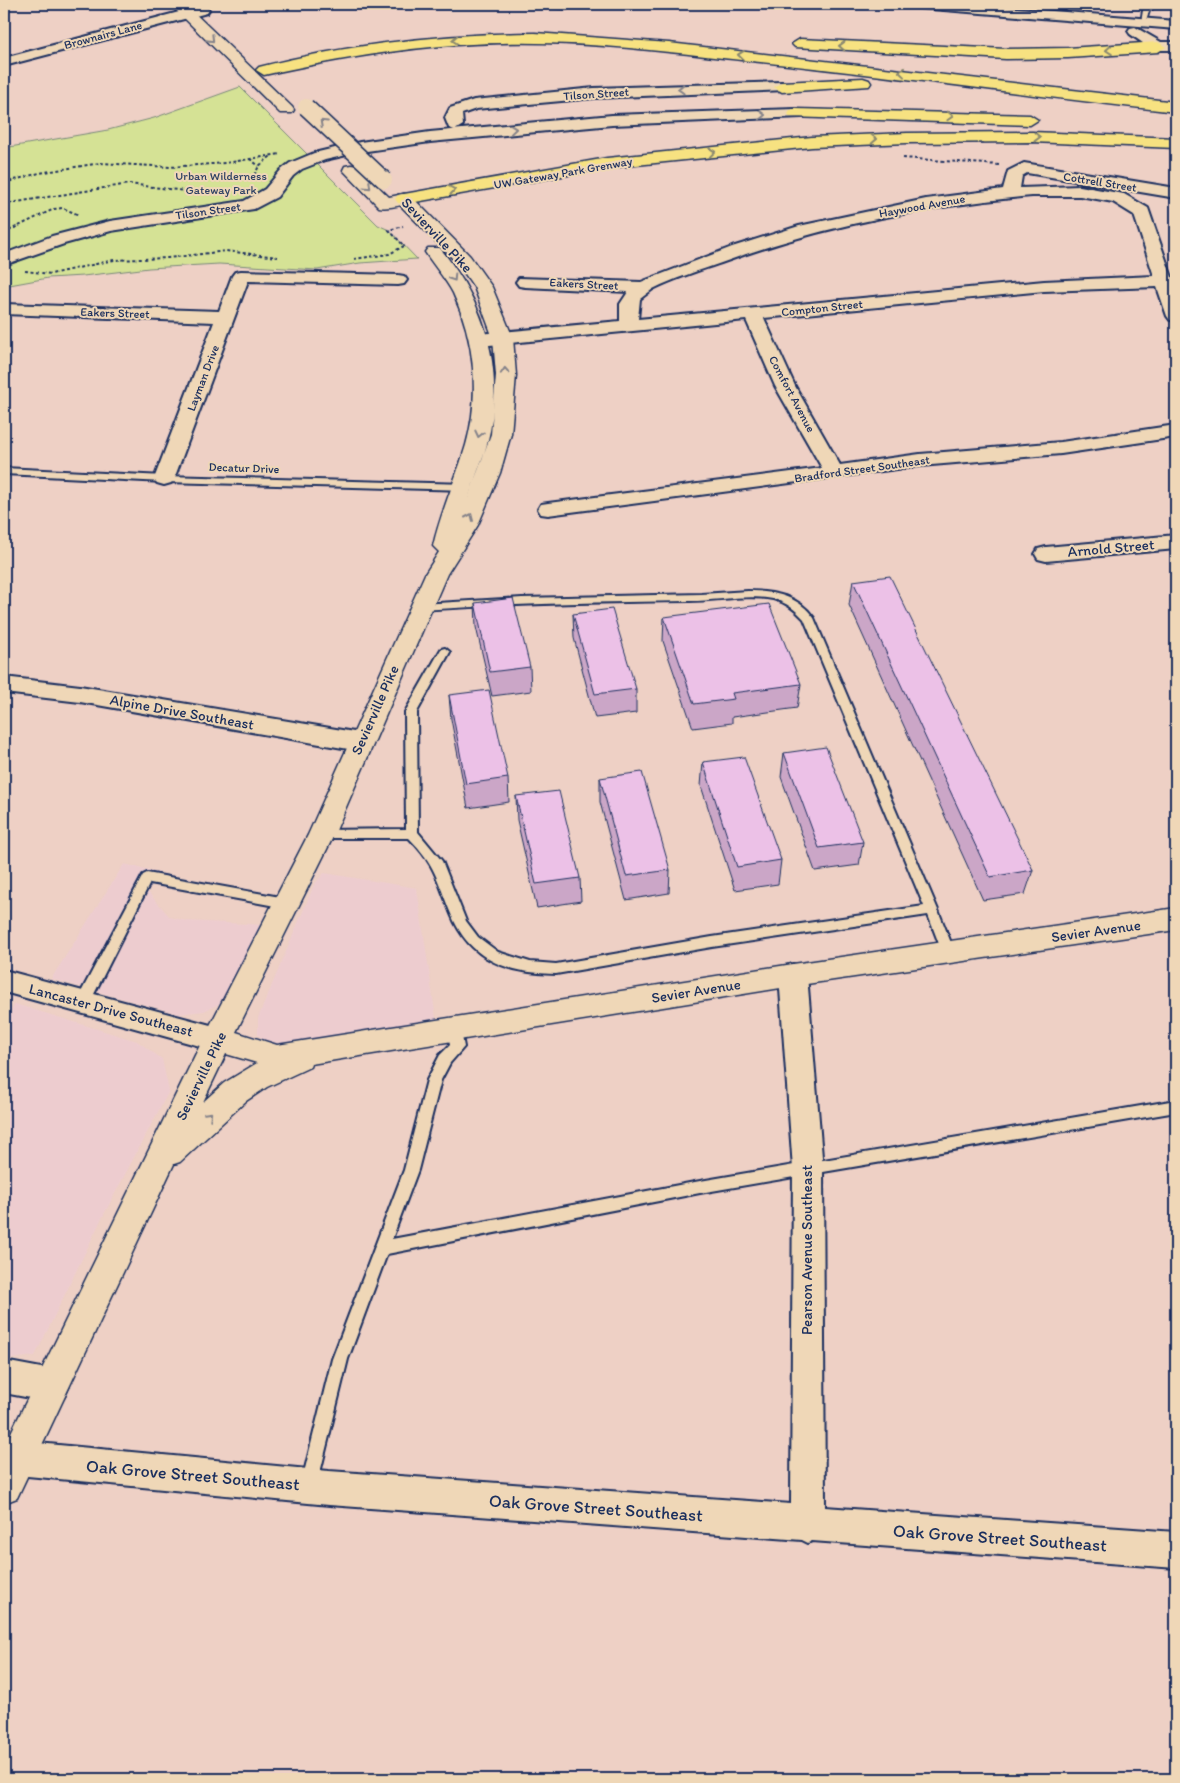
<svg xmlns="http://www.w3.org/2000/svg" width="1180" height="1783" font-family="Itim,sans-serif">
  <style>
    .built { fill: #edcccf }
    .green { fill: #d5e295; stroke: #78887a }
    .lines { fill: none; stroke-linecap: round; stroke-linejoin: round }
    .service-casing { stroke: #1b2f5e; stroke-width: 4 }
    .minor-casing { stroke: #1b2f5e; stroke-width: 4 }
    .tertiary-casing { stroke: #1b2f5e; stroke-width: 3 }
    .secondary-casing { stroke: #1b2f5e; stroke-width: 3 }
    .motorway-casing { stroke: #1b2f5e; stroke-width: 3 }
    .path { stroke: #1b2f5e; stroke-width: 2; stroke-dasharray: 3 2.5; stroke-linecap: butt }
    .service { fill: #efd7b7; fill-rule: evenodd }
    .minor { fill: #efd7b7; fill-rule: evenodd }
    .tertiary { fill: #efd7b7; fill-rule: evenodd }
    .secondary { fill: #efd7b7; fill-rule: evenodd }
    .motorway { fill: #f7e281; fill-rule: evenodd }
    .secondary-bridge-casing { stroke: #1b2f5e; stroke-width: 19; stroke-linecap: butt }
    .secondary-bridge { stroke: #efd7b7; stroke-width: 16 }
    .wall { fill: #cba6c7; stroke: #1b2f5e }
    .shaded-wall { fill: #a587a2; stroke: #1b2f5e }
    .building { fill: #ecc1e7; stroke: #1b2f5e }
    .oneway { stroke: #85838a }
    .oneway2 { stroke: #898870 }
    .labels { text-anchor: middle; stroke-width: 4; stroke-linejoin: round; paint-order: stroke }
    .far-street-label { font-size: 12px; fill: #1b2f5e; stroke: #efd7b7 }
    .far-park-label { font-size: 12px; fill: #2e4164; stroke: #efd7b7 }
    .street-label { font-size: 15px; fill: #1b2f5e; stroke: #efd7b7 }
    .near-street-label { font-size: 18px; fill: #1b2f5e; stroke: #efd7b7 }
  </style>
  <rect width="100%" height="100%" fill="#eed0c5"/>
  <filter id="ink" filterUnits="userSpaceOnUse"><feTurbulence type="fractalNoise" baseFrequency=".02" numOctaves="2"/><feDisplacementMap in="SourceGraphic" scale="10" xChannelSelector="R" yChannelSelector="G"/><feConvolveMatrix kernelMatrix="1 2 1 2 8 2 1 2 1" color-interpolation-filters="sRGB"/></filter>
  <g filter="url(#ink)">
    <path class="built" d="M 124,864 L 159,872 L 148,892 L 170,917 L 187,921 L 265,925 L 235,990 L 221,1003 L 204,1011 L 179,1014 L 51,979 Z
      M 324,873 L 417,888 L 436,1019 L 282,1046 L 270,1045 L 258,1035 L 258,1018 L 314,885 Z
      M 15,1004 L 137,1041 L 162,1059 L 169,1091 L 100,1222 L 35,1356 L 11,1359 L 4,1358 L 4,1024 Z"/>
    <path class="green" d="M 240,87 L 378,225 L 389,230 L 417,259 L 360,263 L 317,270 L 219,264 L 149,268 L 83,276 L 48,278 L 4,286 L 4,148 L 108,130 L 154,118 Z"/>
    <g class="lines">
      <defs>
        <path id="service" d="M 1151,4 L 1158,4 L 1149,11 L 1145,23 L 1141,23 L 1143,10 Z
          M 4,468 L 164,476 L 468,484 L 473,487 L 468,490 L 164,482 L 4,474 Z
          M 748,591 C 774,591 799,596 814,618 L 938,910 L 955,953 L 954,957 L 944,957 L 928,915 L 712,947 L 556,974 C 508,973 470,961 451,914 C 437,880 436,865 409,838 L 317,838 L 315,835 L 317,832 L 321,830 L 406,829 L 405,712 L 441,649 L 445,648 L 450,652 L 417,712 L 418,832 L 442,861 L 466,921 L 478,937 L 498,952 L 530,962 L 556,964 L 712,937 L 924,906 L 804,619 C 796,610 786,602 773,599 C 746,594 717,601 690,601 C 600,602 511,604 421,610 L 416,607 L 421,604 L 522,598 L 701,594 Z
          M 147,873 L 286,898 L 290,900 L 292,903 L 290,906 L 286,908 L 150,883 L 88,1006 L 83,1007 L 78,1006 L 76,1002 L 78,998 L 143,875 Z
          M 455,1024 L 460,1026 L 464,1047 L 450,1063 L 441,1080 L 418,1170 L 392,1239 L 700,1181 L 1176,1100 L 1176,1112 L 700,1193 L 387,1254 L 348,1359 L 317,1485 L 315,1491 L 309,1493 L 303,1491 L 301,1485 L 332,1359 L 404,1170 L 427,1080 L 440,1055 L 450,1045 L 448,1030 L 450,1026 Z"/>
        <path id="minor" d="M 912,4 L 967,4 L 1176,21 L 1176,29 L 919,8 Z
          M 202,6 L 207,7 L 209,10 L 207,13 L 4,66 L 4,58 Z
          M 1135,27 L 1161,42 L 1176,42 L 1176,50 L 1153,50 L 1130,34 L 1128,31 L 1130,28 Z
          M 782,82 L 787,84 L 790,87 L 787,90 L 594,98 L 476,109 L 462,114 L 463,125 L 455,130 L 449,128 L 445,118 L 450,108 L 474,100 L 594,88 Z
          M 796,109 L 804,114 L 801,117 L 612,125 L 430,142 L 360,152 L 325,160 L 302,169 L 293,176 L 277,197 L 254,209 L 111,231 L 64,244 L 4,265 L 4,254 L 52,236 L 110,221 L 244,201 L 265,189 L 281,170 L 290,163 L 314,153 L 360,142 L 430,132 L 612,115 Z
          M 1024,163 L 1176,188 L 1176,198 L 1027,173 L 1022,176 L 1020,188 L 1080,186 L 1124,194 L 1148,208 L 1176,289 L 1176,321 L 1170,320 L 1167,316 L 1157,287 L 1044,291 L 764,318 L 795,386 L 840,465 L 920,454 L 1061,442 L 1176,425 L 1176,437 L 1061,454 L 920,466 L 548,515 L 541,514 L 538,509 L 541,504 L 548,503 L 822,468 L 775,386 L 746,320 L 479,346 L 472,344 L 470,340 L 472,336 L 479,334 L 620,321 L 620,304 L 628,292 L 525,287 L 519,286 L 516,282 L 519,278 L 641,282 L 732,247 L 799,226 L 926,199 L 1003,189 L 1008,171 ZM 1032,196 L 1080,196 L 1113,202 L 1134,215 L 1154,276 L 1044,281 L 638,319 L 640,299 L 653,289 C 675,278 698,271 721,263 C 821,226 926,206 1032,196 Z
          M 241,271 L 398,275 L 404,276 L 407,280 L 404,284 L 398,285 L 248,281 L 174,479 L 171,483 L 164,485 L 157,483 L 154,479 L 214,322 L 4,314 L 4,304 L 219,311 L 232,276 L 235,272 Z
          M 1176,535 L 1176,549 L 1046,561 L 1038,559 L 1035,554 L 1038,549 L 1046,547 Z
          M 4,677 L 80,686 L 360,733 L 369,736 L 372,742 L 369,748 L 360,751 L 80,702 L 4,693 Z
          M 793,964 L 803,967 L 807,975 L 823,1169 L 825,1507 L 1176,1532 L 1176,1568 L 812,1541 L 808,1543 L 802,1540 L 329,1505 L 17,1475 L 5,1470 L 4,1449 L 5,1446 L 17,1441 L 329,1471 L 791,1504 L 793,1169 L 779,975 L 783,967 Z
          M 4,970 L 218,1027 L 228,1031 L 232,1039 L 228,1047 L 218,1051 L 4,992 Z
          M 4,1361 L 52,1370 L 64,1375 L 69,1386 L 64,1397 L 52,1402 L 4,1393 Z"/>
        <path id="tertiary" d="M 404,194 L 410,195 L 470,256 L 492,287 L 513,338 L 516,375 L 511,434 L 500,473 L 478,525 L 447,574 L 334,835 L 236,1032 L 277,1045 L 793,964 L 1176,908 L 1176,930 L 793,986 L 311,1064 L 310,1067 L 267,1087 L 246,1101 L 180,1162 L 174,1164 L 17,1498 L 4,1503 L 4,1447 L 203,1039 L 308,835 L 425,574 L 439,552 L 433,546 C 441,511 456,479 466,445 C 480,395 475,340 453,293 C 445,278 434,266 425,252 L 428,248 L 440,248 C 486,305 506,371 487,444 C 482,462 474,480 468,498 L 491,434 L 496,375 L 493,338 L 474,287 L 458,264 L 398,203 L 395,199 L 398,195 ZM 226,1054 L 257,1063 L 224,1083 L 203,1102 Z"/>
        <path id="secondary" d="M 170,4 L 185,4 L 292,107 L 294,110 L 292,113 L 280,113 Z
          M 351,165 L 357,166 L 389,197 L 404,194 L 410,195 L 413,199 L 410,203 C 400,205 389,209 379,207 L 343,170 L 345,166 Z"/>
        <path id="motorway" d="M 535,33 L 669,43 L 1176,102 L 1176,112 C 1031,96 886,75 741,60 C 661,51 582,41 502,43 C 421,44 342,58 264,75 L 256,70 L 259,67 C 349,44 443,34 535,33 Z
          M 800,39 L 1006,49 L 1068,48 L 1158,42 L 1166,47 L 1158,52 L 1068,58 L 1006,59 L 795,47 L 792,44 Z
          M 863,78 L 869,80 L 871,83 L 869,86 L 782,92 L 774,87 L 782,82 Z
          M 796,109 L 1030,115 L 1038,120 L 1030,125 L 790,117 L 788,114 L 790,111 Z
          M 1032,132 L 1176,138 L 1176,148 L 1032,142 L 907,143 L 812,147 L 607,168 L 404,204 L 398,203 L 395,199 L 398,195 L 404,194 L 607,158 L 812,137 L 907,133 Z"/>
      </defs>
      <use href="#service" class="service-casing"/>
      <use href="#minor" class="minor-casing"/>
      <use href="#tertiary" class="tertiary-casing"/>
      <use href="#secondary" class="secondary-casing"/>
      <use href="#motorway" class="motorway-casing"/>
      <path class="path" d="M 903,158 L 999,165
        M 250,159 L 259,166
        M 252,180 L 259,166 L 271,156
        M 4,183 L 39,173 L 100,163 L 170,167 L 226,163 L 280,154
        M 4,204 L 129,184 L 201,193
        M 4,233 L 54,209 L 63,208 L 79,215
        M 354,259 L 389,254 L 404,246 L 389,230 L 403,226
        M 25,271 L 51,274 L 114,260 L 168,258 L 226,251 L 278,257"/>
      <use href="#service" class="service"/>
      <use href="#minor" class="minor"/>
      <use href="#tertiary" class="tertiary"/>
      <use href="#secondary" class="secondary"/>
      <use href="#motorway" class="motorway"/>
      <defs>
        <path id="secondary-bridge" d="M 306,107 L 384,180"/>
      </defs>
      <use href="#secondary-bridge" class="secondary-bridge-casing"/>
      <use href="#secondary-bridge" class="secondary-bridge"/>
    </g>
    <path class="wall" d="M 538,4 L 572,4 L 568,10 L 538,7 Z
      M 853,581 L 1033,870 L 1025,894 L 983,900 L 849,605 Z
      M 475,603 L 530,667 L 531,691 L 492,696 L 476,627 Z
      M 573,614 L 636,689 L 636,713 L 595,718 L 574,638 Z
      M 664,617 L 801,684 L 797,708 L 732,717 L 732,723 L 693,728 L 663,641 Z
      M 449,695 L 508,778 L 509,802 L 468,808 L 451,719 Z
      M 784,753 L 863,842 L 859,865 L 815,871 L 781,777 Z
      M 703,762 L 781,860 L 778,884 L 735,890 L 701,786 Z
      M 600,778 L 670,870 L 669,893 L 626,900 L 600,802 Z
      M 516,796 L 580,878 L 581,901 L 537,908 L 517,820 Z"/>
    <path class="shaded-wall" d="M 568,4 L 572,4 L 568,10 Z"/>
    <path class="building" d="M 890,576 L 1033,870 L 990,877 L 853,581 Z
      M 513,598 L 530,667 L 490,672 L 475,603 Z
      M 769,604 L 801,684 L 732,693 L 734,699 L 694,704 L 664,617 Z
      M 612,609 L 636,689 L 595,694 L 573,614 Z
      M 489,690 L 508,778 L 466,784 L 449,695 Z
      M 826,747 L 863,842 L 819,848 L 784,753 Z
      M 744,757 L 781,860 L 737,867 L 703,762 Z
      M 642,772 L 670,870 L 626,876 L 600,778 Z
      M 559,791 L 580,878 L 536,884 L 516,796 Z"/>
    <defs><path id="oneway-chevron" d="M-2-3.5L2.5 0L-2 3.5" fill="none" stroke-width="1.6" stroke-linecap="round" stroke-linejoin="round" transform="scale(1.25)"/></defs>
    <g class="oneway">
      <use href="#oneway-chevron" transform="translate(211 39) rotate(45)"/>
      <use href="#oneway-chevron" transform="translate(681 89) rotate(178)"/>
      <use href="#oneway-chevron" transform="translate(762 115) rotate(-1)"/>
      <use href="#oneway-chevron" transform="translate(323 123) rotate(-137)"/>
      <use href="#oneway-chevron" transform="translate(513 129) rotate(-6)"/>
      <use href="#oneway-chevron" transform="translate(368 186) rotate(44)"/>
      <use href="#oneway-chevron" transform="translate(453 278) rotate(57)"/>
      <use href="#oneway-chevron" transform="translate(505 371) rotate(-93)"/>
      <use href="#oneway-chevron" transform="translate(479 434) rotate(103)"/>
      <use href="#oneway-chevron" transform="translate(470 517) rotate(-66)"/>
      <use href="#oneway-chevron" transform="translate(209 1115) rotate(-45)"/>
    </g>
    <g class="oneway2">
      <use href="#oneway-chevron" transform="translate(455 40) rotate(176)"/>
      <use href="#oneway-chevron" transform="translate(842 46) rotate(-177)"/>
      <use href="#oneway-chevron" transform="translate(1109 50) rotate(176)"/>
      <use href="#oneway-chevron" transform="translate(741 55) rotate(-174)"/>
      <use href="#oneway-chevron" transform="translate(902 72) rotate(-174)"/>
      <use href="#oneway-chevron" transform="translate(950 116) rotate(2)"/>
      <use href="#oneway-chevron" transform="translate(1037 137) rotate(1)"/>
      <use href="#oneway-chevron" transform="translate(874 139) rotate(-2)"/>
      <use href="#oneway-chevron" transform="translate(712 152) rotate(-6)"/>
      <use href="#oneway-chevron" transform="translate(452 190) rotate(-11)"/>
    </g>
  </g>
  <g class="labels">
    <g class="far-street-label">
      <text transform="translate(103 35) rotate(-15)" y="4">Brownairs Lane</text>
      <text transform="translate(596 94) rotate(-4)" y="4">Tilson Street</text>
      <text transform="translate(563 173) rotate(-10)" y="4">UW Gateway Park Grenway</text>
      <text transform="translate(1100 182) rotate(9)" y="4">Cottrell Street</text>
      <text transform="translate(922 206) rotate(-10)" y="4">Haywood Avenue</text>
      <text transform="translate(208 211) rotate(-8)" y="4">Tilson Street</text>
      <text transform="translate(584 284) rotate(3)" y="4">Eakers Street</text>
      <text transform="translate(822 308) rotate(-6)" y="4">Compton Street</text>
      <text transform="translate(115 313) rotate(2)" y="4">Eakers Street</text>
      <text transform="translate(203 378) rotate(-69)" y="4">Layman Drive</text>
      <text transform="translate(792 394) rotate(62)" y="4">Comfort Avenue</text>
      <text transform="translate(244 468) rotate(2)" y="4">Decatur Drive</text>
      <text transform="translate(862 469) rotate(-8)" y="4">Bradford Street Southeast</text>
    </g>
    <g class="far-park-label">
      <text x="221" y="180">Urban Wilderness<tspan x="221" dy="14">Gateway Park</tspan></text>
    </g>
    <g class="street-label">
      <text transform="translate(437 235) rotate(47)" y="5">Sevierville Pike</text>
      <text transform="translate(1111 548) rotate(-5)" y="5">Arnold Street</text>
      <text transform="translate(375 710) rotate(-66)" y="5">Sevierville Pike</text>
      <text transform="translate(182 712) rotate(10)" y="5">Alpine Drive Southeast</text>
      <text transform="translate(1096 931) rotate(-8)" y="5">Sevier Avenue</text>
      <text transform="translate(696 991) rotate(-9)" y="5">Sevier Avenue</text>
      <text transform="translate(111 1010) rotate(15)" y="5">Lancaster Drive Southeast</text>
      <text transform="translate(201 1076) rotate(-64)" y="5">Sevierville Pike</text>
      <text transform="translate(807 1250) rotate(-90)" y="5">Pearson Avenue Southeast</text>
    </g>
    <g class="near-street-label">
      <text transform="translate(193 1475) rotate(5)" y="6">Oak Grove Street Southeast</text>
      <text transform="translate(596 1508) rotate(4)" y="6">Oak Grove Street Southeast</text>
      <text transform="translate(1000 1538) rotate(4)" y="6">Oak Grove Street Southeast</text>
    </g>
  </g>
  <rect width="1180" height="1783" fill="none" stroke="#efd7b7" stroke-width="20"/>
  <rect x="10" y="10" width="1160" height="1763" fill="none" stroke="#1b2f5e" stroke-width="2" filter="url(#ink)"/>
</svg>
